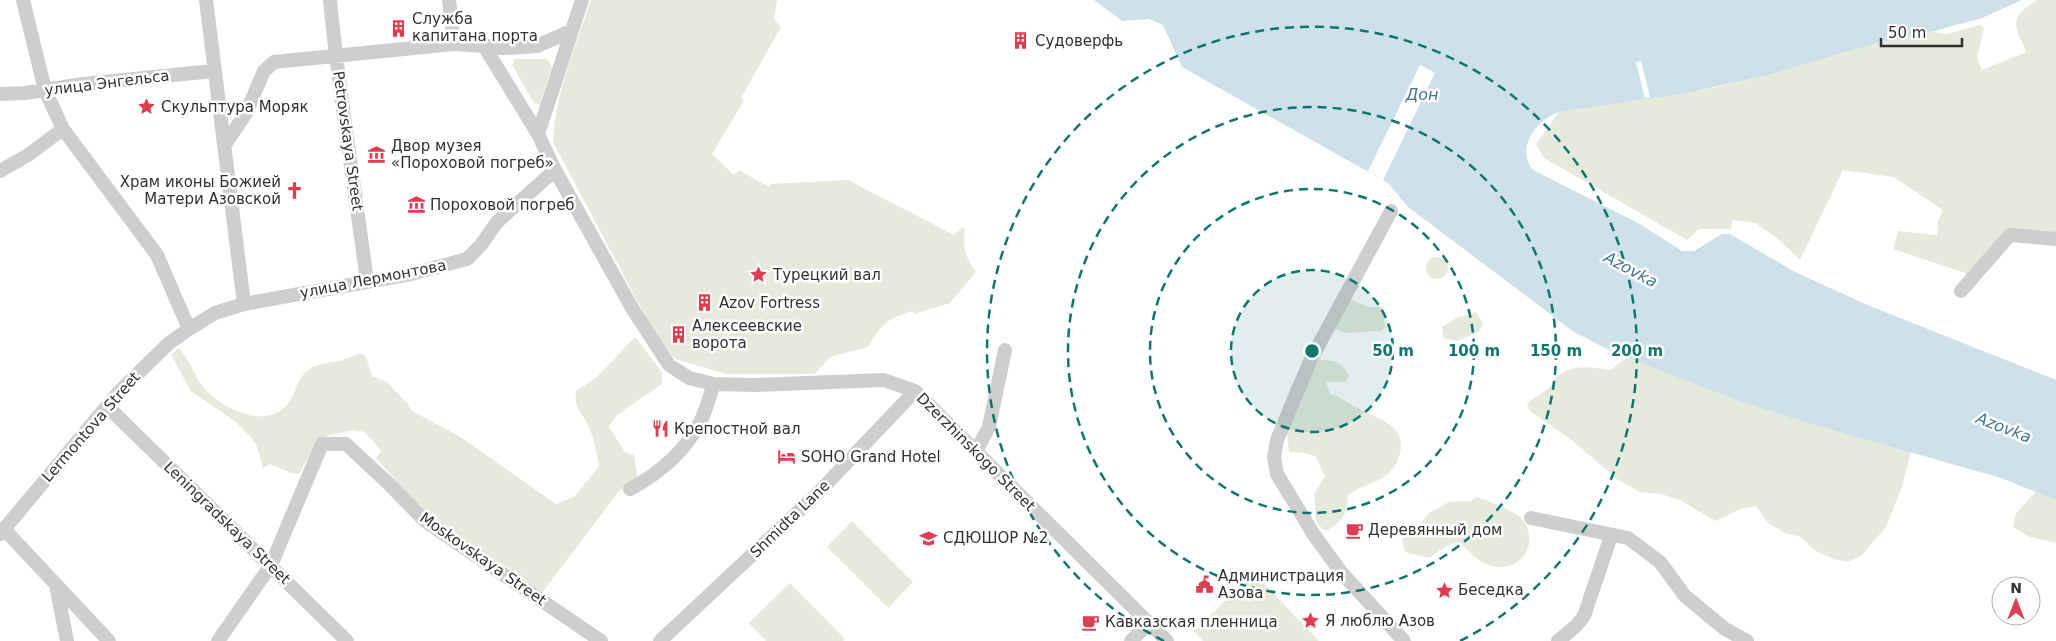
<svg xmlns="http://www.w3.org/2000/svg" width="2056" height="641" font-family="'DejaVu Sans',sans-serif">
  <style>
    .green { fill: #e5eadd }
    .water { fill: #cee1eb }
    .pier { fill: #fff }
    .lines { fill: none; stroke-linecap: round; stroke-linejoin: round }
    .minor { stroke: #cecece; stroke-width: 14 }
    .ring { fill: none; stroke: #0f766e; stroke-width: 2.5; stroke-dasharray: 9 6 }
    .labels { text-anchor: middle; stroke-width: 5; stroke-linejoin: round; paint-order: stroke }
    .poi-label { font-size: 15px; fill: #313131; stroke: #fff; text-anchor: start }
    .street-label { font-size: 15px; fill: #313131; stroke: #fff }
    .water-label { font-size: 16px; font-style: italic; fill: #427590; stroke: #fff }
    .centre { fill: #0f766e; stroke: #fff; stroke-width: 2.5 }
    .ring-label { font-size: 15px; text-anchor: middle; font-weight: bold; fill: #0f766e; stroke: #fff; stroke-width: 5; stroke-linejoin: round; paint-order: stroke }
  </style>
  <rect width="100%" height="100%" fill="#fff"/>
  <path class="green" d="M 591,0 L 777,0 L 774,19 L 781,27 L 741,98 L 744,100 L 712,154 L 734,175 L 739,170 L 769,187 L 771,184 L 848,180 L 954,235 L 962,227 L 965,230 C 962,248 966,258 976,272 L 950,303 L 915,314 L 913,311 C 886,319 882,324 868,347 L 830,357 L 815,374 L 726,374 L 675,359 L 652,329 L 553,142 C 555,93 576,46 591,0 Z
    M 2038,0 L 2056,0 L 2056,243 L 2003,238 L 1971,275 L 1893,249 L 1898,231 L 1937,235 L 1938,220 L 1943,210 L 1894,177 L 1843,170 L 1800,260 L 1778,239 L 1756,223 L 1732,220 L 1731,229 L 1699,229 L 1687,240 L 1544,158 L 1536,144 L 1559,112 L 1712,88 L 1769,75 L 1877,43 L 1931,32 L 1947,34 L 1980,25 L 1984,28 L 1977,58 L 1982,70 L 2026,52 C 2014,24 2008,17 2038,0 Z
    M 515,59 L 547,59 L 552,67 L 540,104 L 534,103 L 512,65 Z
    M1426 268a11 11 0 1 1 22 0a11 11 0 1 1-22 0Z
    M 1352,300 L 1368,307 L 1383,307 L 1385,327 L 1381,331 L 1343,333 L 1330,326 L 1339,301 Z
    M 1476,312 L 1483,323 L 1479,332 L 1457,341 L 1444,339 L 1442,327 L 1456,318 Z
    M 635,337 L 662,372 L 662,384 L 617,415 L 609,427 L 625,452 L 634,455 L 638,480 L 620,490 L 541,594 C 512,564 470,548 436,522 C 414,504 395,479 376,458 L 381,451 L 365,432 L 354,430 L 329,435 L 317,441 L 299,474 L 291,473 L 270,464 L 263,468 L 257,446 L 250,436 L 236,422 L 191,391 L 171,355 L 179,348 C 188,359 189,362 195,374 C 205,395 227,409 249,415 C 261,418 275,416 285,407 C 295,399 295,382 304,374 C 316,362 329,364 343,360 C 349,358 355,355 361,353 L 366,357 L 372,376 L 387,382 L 407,403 L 412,411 L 459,436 L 556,504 L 575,496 L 599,466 C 597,453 594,439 589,427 C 582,410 574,412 576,391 L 597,377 Z
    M 1628,357 L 1736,400 L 1804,422 L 1911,452 L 1902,487 L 1886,527 L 1861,556 L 1848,562 L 1834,559 L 1815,551 L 1801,537 L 1785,533 L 1767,522 L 1756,506 L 1743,508 L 1715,521 L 1680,500 L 1661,494 L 1640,492 L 1618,480 L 1573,441 L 1530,411 L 1527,405 C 1532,397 1539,397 1545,391 C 1550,388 1551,383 1555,379 C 1569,363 1592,367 1610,370 Z
    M 1311,359 C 1329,361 1341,358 1349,376 L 1346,382 L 1326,382 L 1330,394 C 1341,396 1347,403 1357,408 C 1377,419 1407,425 1400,453 C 1398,462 1395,467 1389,473 C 1377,484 1360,485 1348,495 C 1347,515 1343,521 1326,531 C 1309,521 1318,510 1314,494 L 1325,476 L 1315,456 L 1305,453 L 1289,452 L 1287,433 L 1283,421 L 1283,408 L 1291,386 Z
    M 2036,492 L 2056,500 L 2056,543 L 2030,537 L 2013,527 L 2016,513 Z
    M 1477,497 C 1486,500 1517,512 1522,519 C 1543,546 1516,577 1486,564 C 1476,560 1467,549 1459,542 L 1446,546 L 1429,558 L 1405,552 L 1402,539 L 1413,532 L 1429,513 L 1449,502 L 1471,501 Z
    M 852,521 L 913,582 L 888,608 L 827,547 Z
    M 1254,573 L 1319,641 L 1203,641 L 1194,631 Z
    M 790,583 L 845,639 L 843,641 L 766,641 L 749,623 Z"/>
  <path class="water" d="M 1094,0 L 2022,0 L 1982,18 L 1931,32 L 1877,43 L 1769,75 L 1686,93 L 1559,112 C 1536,120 1515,149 1533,170 L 1640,224 L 1682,251 L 1694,251 L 1722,234 L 1730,234 L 1797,273 L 1870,306 L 2056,380 L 2056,500 L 2001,478 L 1804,422 L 1736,400 L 1613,352 L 1574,332 L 1408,207 L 1388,183 L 1182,67 L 1163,25 L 1149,19 L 1122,21 Z"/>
  <path class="pier" d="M 1641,61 L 1650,97 L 1645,98 L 1636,62 Z
    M 1420,65 L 1435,73 L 1383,180 L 1368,171 Z"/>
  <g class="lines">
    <path class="minor" d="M 23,0 L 45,90 L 63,129 L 157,255 L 189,329
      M 206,0 L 244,304
      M 330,0 C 339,94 355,188 367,282
      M 449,0 L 454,44
      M 484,46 L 509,48 L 537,46 L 571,31
      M 0,94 L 25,93 L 83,84 L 214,71
      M 538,134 L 582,0
      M 224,146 L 246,113 L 264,71 L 274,62 L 454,44 L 484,46 L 538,134 L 555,170 L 632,308 L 669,365 L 689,378 L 714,384 L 755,385 L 884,380 L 915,391 L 1167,641
      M 0,171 L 28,155 L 63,129
      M 1391,211 L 1311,359 L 1277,440 L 1274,457 L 1277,474 L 1314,535 L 1341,572 L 1404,641
      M 1961,291 L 2010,235 L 2056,239
      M 107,406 L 347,641
      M 976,451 L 989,427 L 1005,350
      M 630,489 C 658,474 684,452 699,424 C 706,412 709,397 714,384
      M 1531,518 L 1628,538 L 1660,562 L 1685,596 L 1725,629 L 1747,641
      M 4,529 L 109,641
      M 0,534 L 118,393 L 169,343 L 189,329 L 215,313 L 244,304 L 411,274 L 467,259 L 481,245 L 497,222 L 555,170
      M 56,585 L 67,641
      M 218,641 L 271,565 L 322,444 L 346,444 L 390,485 L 425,521 L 601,641
      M 660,641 L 816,495 L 915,391
      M 1131,641 L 1149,623
      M 1558,641 L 1576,626 L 1584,616 L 1611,536"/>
  </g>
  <circle cx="1312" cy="351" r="81" fill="#0f766e" fill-opacity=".12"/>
  <g class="ring">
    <circle cx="1312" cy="351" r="81"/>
    <circle cx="1312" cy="351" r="162"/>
    <circle cx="1312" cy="351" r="244"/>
    <path d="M1164 641A325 325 0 1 1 1460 641"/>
  </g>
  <defs>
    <symbol id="building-bare" viewBox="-9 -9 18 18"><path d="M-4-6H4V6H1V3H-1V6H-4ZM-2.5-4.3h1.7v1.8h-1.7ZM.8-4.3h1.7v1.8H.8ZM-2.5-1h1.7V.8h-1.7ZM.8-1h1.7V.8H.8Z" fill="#dd3f52" stroke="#fff" stroke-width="2.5" paint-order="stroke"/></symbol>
    <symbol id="sight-bare" viewBox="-9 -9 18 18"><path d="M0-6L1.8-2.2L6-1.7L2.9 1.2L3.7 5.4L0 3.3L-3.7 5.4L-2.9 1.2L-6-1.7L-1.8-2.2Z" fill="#dd3f52" stroke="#fff" stroke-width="2.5" paint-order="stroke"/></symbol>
    <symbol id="museum-bare" viewBox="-9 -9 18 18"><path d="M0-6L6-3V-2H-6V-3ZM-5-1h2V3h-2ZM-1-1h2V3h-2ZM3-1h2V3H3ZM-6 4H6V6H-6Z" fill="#dd3f52" stroke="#fff" stroke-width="2.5" paint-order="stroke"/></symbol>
    <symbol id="church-bare" viewBox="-9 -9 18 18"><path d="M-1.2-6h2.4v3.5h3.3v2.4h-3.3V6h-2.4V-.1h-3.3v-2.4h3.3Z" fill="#dd3f52" stroke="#fff" stroke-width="2.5" paint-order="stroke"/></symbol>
    <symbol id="restaurant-bare" viewBox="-9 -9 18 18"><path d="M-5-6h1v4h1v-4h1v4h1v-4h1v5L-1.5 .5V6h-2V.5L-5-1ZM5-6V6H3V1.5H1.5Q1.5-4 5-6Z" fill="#dd3f52" stroke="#fff" stroke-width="2.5" paint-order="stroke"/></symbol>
    <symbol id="hotel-bare" viewBox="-9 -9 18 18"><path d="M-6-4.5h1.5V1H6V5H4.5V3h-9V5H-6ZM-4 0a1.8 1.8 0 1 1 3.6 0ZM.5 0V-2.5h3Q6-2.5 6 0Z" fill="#dd3f52" stroke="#fff" stroke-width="2.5" paint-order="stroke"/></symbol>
    <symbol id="cafe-bare" viewBox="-9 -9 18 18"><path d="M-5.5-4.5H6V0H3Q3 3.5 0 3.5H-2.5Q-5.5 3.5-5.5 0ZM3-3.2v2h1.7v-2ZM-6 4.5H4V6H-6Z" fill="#dd3f52" stroke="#fff" stroke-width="2.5" paint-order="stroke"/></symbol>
    <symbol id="school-bare" viewBox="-9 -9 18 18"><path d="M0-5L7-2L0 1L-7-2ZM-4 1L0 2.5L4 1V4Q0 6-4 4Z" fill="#dd3f52" stroke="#fff" stroke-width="2.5" paint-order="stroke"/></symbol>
    <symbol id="civic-bare" viewBox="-9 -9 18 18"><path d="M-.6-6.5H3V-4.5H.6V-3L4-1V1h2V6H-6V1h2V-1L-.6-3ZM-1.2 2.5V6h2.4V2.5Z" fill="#dd3f52" stroke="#fff" stroke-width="2.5" paint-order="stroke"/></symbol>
  </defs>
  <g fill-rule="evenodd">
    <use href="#building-bare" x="386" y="16" width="25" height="25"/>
    <use href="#building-bare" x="1008" y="28" width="25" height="25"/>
    <use href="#sight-bare" x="134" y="94" width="25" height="25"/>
    <use href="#museum-bare" x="364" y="142" width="25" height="25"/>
    <use href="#church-bare" x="282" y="178" width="25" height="25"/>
    <use href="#museum-bare" x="404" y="192" width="25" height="25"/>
    <use href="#sight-bare" x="746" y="262" width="25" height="25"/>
    <use href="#building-bare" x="692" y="290" width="25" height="25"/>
    <use href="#building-bare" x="666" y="322" width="25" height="25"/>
    <use href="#restaurant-bare" x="648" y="416" width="25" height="25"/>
    <use href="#hotel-bare" x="774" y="444" width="25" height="25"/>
    <use href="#cafe-bare" x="1342" y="518" width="25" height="25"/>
    <use href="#school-bare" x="916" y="526" width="25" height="25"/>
    <use href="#civic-bare" x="1192" y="572" width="25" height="25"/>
    <use href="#sight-bare" x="1432" y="578" width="25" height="25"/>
    <use href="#sight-bare" x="1298" y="608" width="25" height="25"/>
    <use href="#cafe-bare" x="1078" y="610" width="25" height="25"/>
  </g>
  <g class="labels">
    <g class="poi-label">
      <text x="412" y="24">Служба<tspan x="412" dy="17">капитана порта</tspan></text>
      <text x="1035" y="46">Судоверфь</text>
      <text x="161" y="112">Скульптура Моряк</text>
      <text x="391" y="151">Двор музея<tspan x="391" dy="17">«Пороховой погреб»</tspan></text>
      <text x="281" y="187" text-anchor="end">Храм иконы Божией<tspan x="281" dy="17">Матери Азовской</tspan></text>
      <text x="430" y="210">Пороховой погреб</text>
      <text x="773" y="280">Турецкий вал</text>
      <text x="719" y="308">Azov Fortress</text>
      <text x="692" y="331">Алексеевские<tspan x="692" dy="17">ворота</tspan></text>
      <text x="674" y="434">Крепостной вал</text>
      <text x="801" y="462">SOHO Grand Hotel</text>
      <text x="1368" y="535">Деревянный дом</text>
      <text x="943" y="543">СДЮШОР №2</text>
      <text x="1218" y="581">Администрация<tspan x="1218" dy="17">Азова</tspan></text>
      <text x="1458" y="595">Беседка</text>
      <text x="1325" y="626">Я люблю Азов</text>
      <text x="1105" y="627">Кавказская пленница</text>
    </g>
    <g class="street-label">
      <text transform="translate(107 83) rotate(-7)" y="5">улица Энгельса</text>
      <text transform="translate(348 141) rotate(82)" y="5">Petrovskaya Street</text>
      <text transform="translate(373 279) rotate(-11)" y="5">улица Лермонтова</text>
      <text transform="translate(91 427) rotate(-49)" y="5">Lermontova Street</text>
      <text transform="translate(976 452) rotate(45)" y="5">Dzerzhinskogo Street</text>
      <text transform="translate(790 519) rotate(-44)" y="5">Shmidta Lane</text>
      <text transform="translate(227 523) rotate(44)" y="5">Leningradskaya Street</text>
      <text transform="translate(483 559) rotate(35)" y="5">Moskovskaya Street</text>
    </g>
    <g class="water-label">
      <text x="1422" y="100">Дон</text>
      <text transform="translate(1631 269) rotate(28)" y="6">Azovka</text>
      <text transform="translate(2004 427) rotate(21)" y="6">Azovka</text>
    </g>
  </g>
  <circle cx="1312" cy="351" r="8" class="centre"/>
  <g class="ring-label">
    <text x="1393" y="356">50 m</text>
    <text x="1474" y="356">100 m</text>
    <text x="1556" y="356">150 m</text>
    <text x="1637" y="356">200 m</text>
  </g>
  <g transform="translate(2016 601)"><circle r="24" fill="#ffffff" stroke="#adadad"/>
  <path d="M0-4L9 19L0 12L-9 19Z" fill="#dd3f52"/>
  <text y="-8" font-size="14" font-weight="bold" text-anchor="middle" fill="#313131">N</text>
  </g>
  <path d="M1881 38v8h81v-8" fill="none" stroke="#313131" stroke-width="2.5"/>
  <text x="1888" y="38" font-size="15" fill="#313131" stroke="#ffffff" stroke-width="4" paint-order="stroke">50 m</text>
</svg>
